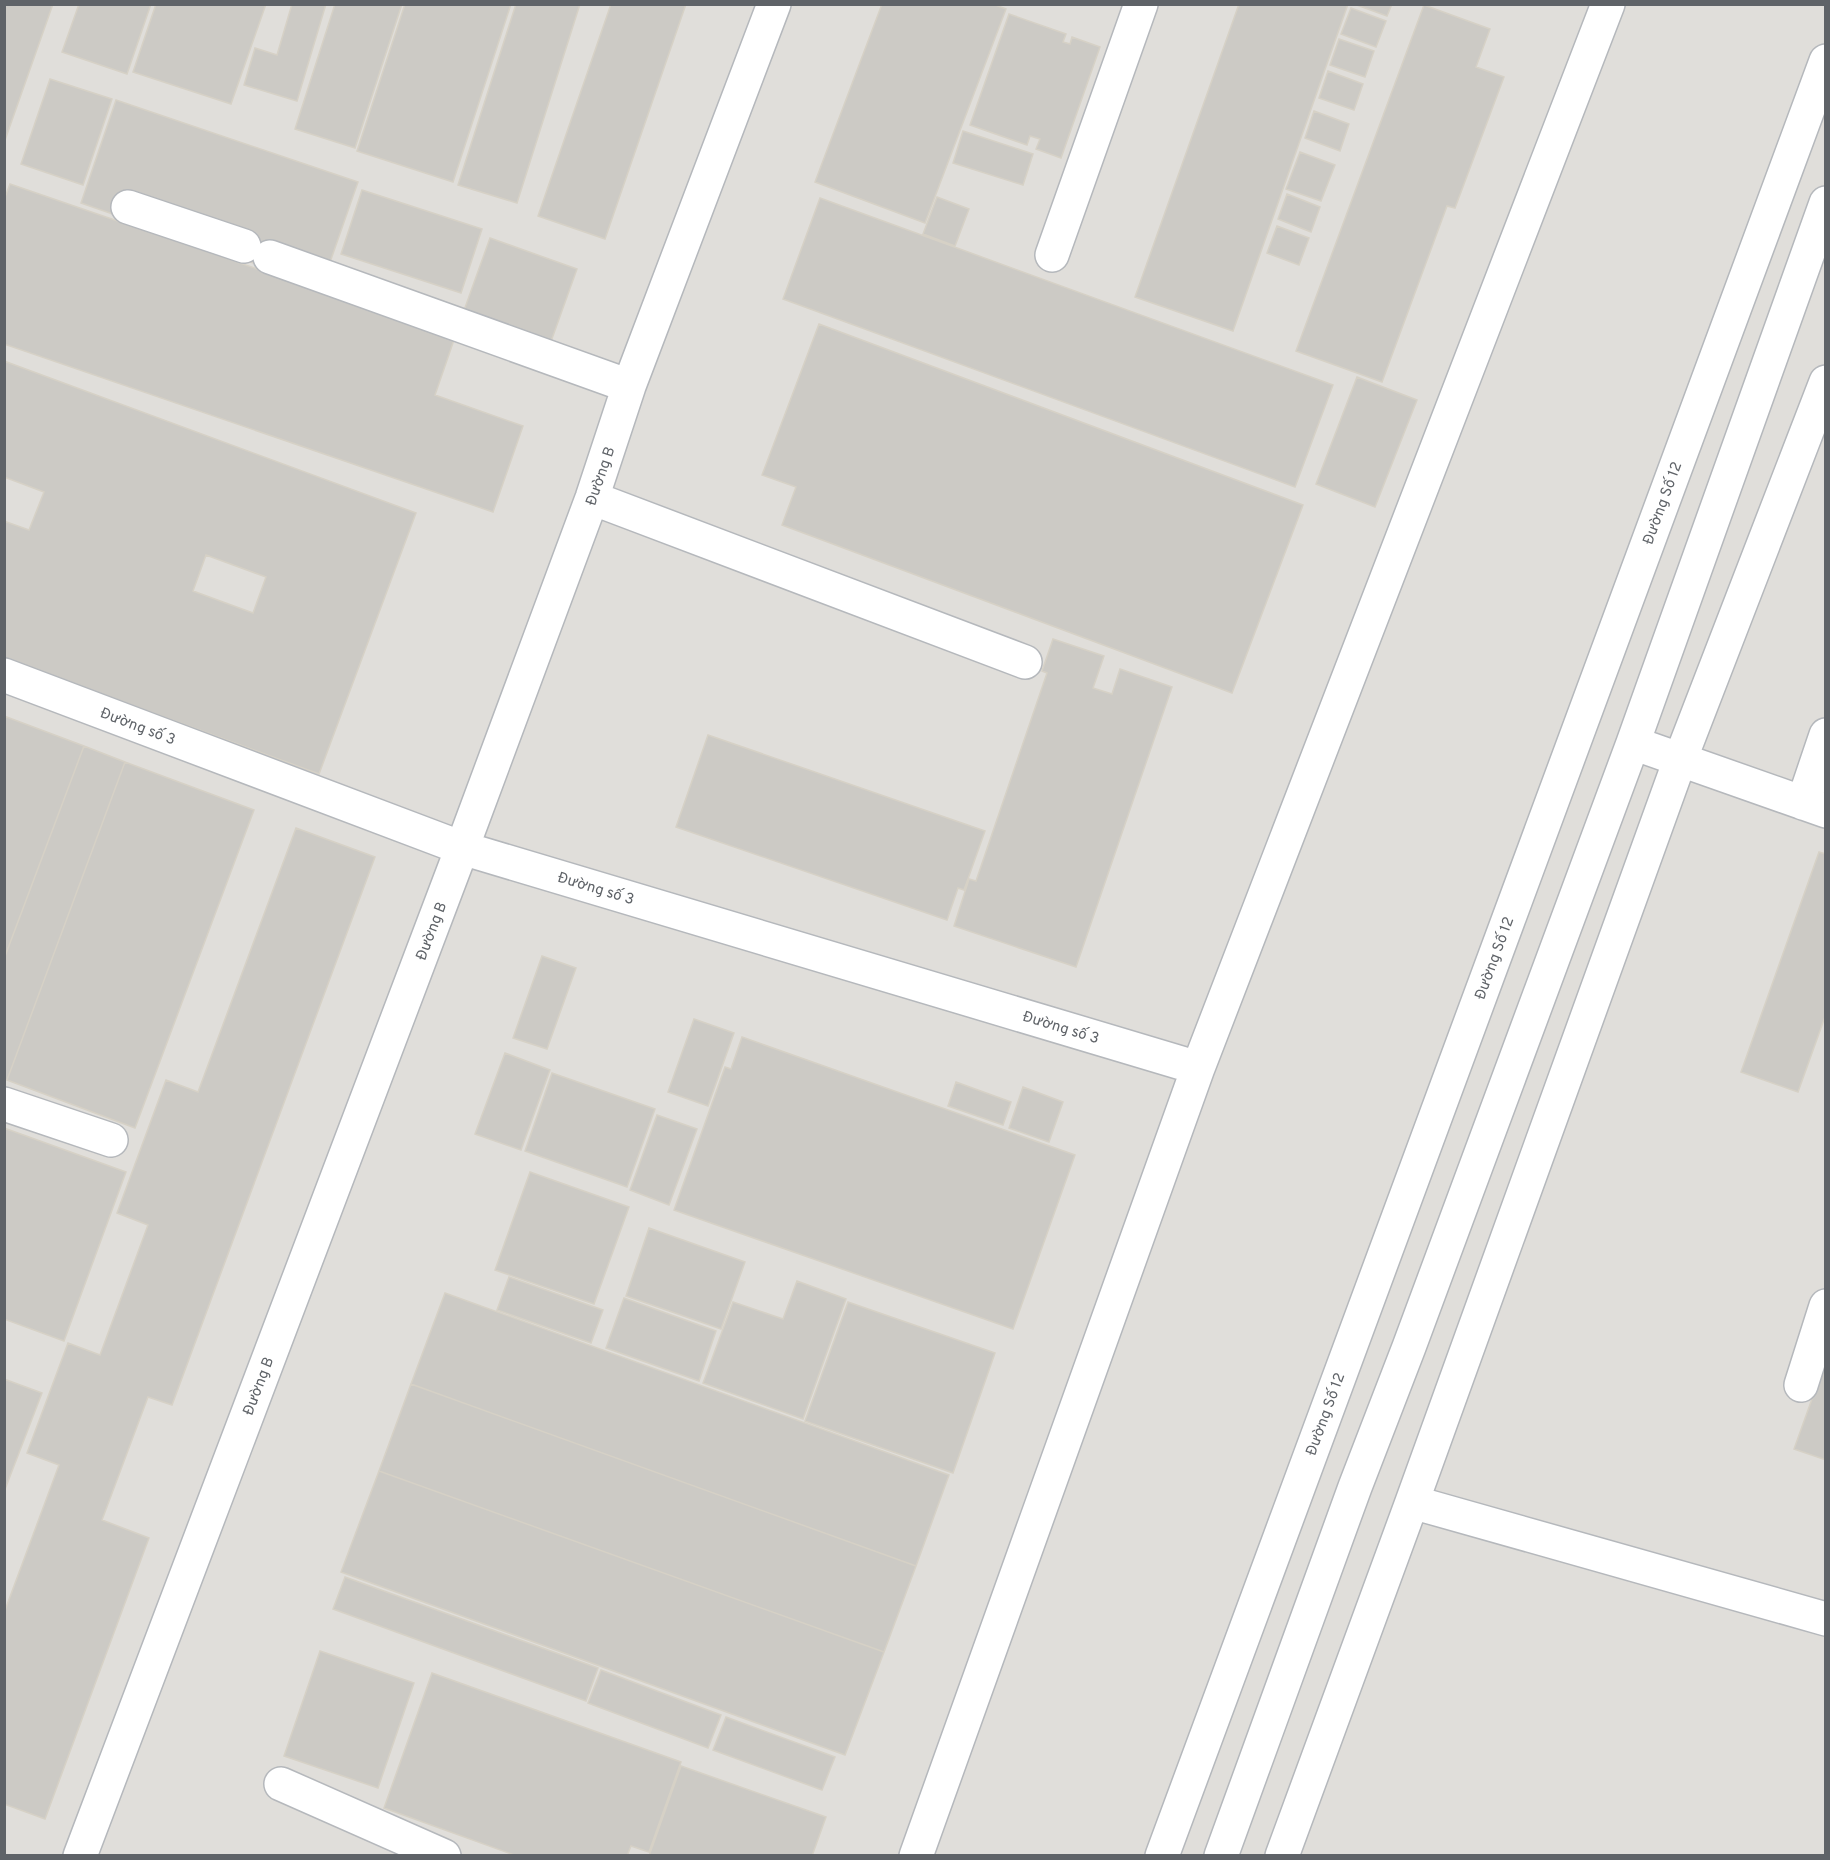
<svg xmlns="http://www.w3.org/2000/svg" width="1830" height="1860" font-family="Overpass,sans-serif">
  <style>
    .industrial { fill: #e0deda }
    .building { fill: #cccac5; stroke: #d6d1c6; stroke-width: 1.5; fill-rule: evenodd }
    .lines { fill: none; stroke-linecap: round; stroke-linejoin: round }
    .minor-casing { stroke: #b5b8bc; stroke-width: 36 }
    .minor { stroke: #fff; stroke-width: 33 }
    .labels { text-anchor: middle; stroke-width: 6; stroke-linejoin: round; paint-order: stroke }
    .street-label { font-size: 15px; fill: #5f6368; stroke: #fff }
  </style>
  <rect width="100%" height="100%" fill="#f1efe8"/>
  <path class="industrial" d="M 5,5 L 1825,5 L 1825,1855 L 5,1855 Z"/>
  <path class="building" d="M 4,4 L 53,4 L 4,143 Z
    M 79,4 L 151,4 L 127,74 L 62,52 Z
    M 156,4 L 266,4 L 231,104 L 133,72 Z
    M 292,4 L 326,4 L 297,101 L 244,85 L 255,48 L 277,55 Z
    M 335,4 L 402,4 L 355,148 L 295,129 Z
    M 405,4 L 511,4 L 453,182 L 357,151 Z
    M 516,4 L 580,4 L 517,203 L 458,185 Z
    M 611,4 L 686,4 L 605,239 L 538,216 Z
    M 882,4 L 993,4 L 1006,9 L 925,223 L 815,182 Z
    M 1239,4 L 1348,4 L 1233,331 L 1135,297 Z
    M 1354,4 L 1392,4 L 1387,16 Z
    M 1424,5 L 1490,29 L 1476,67 L 1504,77 L 1455,208 L 1447,206 L 1382,382 L 1296,351 Z
    M 1351,8 L 1386,21 L 1376,47 L 1341,34 Z
    M 1009,14 L 1066,34 L 1063,42 L 1070,44 L 1072,37 L 1100,47 L 1061,158 L 1036,149 L 1040,139 L 1030,136 L 1027,145 L 970,125 Z
    M 1339,39 L 1374,51 L 1365,77 L 1330,65 Z
    M 1328,71 L 1363,84 L 1354,110 L 1319,98 Z
    M 50,79 L 112,99 L 83,185 L 21,164 Z
    M 116,100 L 358,182 L 328,268 L 265,267 L 81,203 Z
    M 1314,111 L 1349,124 L 1340,151 L 1305,138 Z
    M 963,131 L 1033,154 L 1023,185 L 953,163 Z
    M 1300,152 L 1335,165 L 1321,201 L 1286,189 Z
    M 10,184 L 455,337 L 435,395 L 523,426 L 493,512 L 4,344 L 4,200 Z
    M 362,190 L 482,229 L 461,293 L 341,254 Z
    M 1287,194 L 1320,207 L 1311,232 L 1278,219 Z
    M 937,197 L 969,209 L 955,246 L 923,234 Z
    M 820,198 L 1333,385 L 1295,487 L 783,299 Z
    M 1277,226 L 1309,238 L 1299,265 L 1267,253 Z
    M 490,238 L 577,269 L 549,347 L 462,316 Z
    M 819,324 L 1303,505 L 1232,693 L 782,525 L 796,487 L 762,475 Z
    M 4,361 L 416,513 L 319,774 L 4,658 L 4,521 L 29,530 L 44,492 L 4,477 ZM 206,555 L 266,577 L 253,613 L 193,591 Z
    M 1357,377 L 1417,400 L 1375,507 L 1316,484 Z
    M 1053,639 L 1104,656 L 1093,688 L 1112,694 L 1120,669 L 1172,687 L 1076,967 L 954,926 L 969,879 L 976,881 L 1047,673 L 1042,671 Z
    M 4,716 L 84,746 L 4,959 Z
    M 708,735 L 985,831 L 964,890 L 958,888 L 947,920 L 676,827 Z
    M 84,746 L 125,762 L 7,1080 L 4,1079 L 4,959 Z
    M 125,762 L 254,810 L 135,1128 L 7,1080 Z
    M 296,828 L 375,857 L 172,1405 L 148,1397 L 102,1520 L 149,1538 L 45,1819 L 4,1804 L 4,1613 L 59,1465 L 27,1453 L 68,1343 L 100,1355 L 148,1225 L 117,1213 L 166,1080 L 198,1092 Z
    M 1819,852 L 1826,854 L 1826,1014 L 1798,1092 L 1741,1072 Z
    M 542,956 L 576,968 L 547,1049 L 513,1038 Z
    M 694,1019 L 734,1033 L 708,1106 L 668,1092 Z
    M 742,1037 L 1075,1155 L 1013,1329 L 674,1210 L 725,1067 L 731,1069 Z
    M 505,1053 L 550,1070 L 521,1150 L 475,1134 Z
    M 552,1073 L 655,1109 L 627,1187 L 525,1151 Z
    M 956,1082 L 1011,1102 L 1003,1125 L 948,1106 Z
    M 1023,1087 L 1063,1102 L 1049,1142 L 1009,1128 Z
    M 657,1115 L 697,1129 L 669,1205 L 630,1190 Z
    M 4,1128 L 126,1172 L 64,1341 L 4,1319 Z
    M 530,1172 L 629,1207 L 594,1304 L 495,1270 Z
    M 649,1228 L 745,1262 L 721,1329 L 626,1296 Z
    M 509,1277 L 603,1310 L 591,1343 L 497,1310 Z
    M 797,1281 L 846,1299 L 803,1419 L 703,1383 L 733,1302 L 783,1319 Z
    M 445,1293 L 949,1475 L 916,1566 L 411,1384 Z
    M 624,1298 L 716,1331 L 699,1381 L 606,1348 Z
    M 848,1302 L 995,1353 L 953,1473 L 805,1421 Z
    M 1826,1360 L 1826,1460 L 1794,1449 Z
    M 4,1379 L 42,1393 L 4,1492 Z
    M 411,1384 L 916,1566 L 884,1652 L 379,1471 Z
    M 379,1471 L 884,1652 L 845,1755 L 341,1572 Z
    M 345,1577 L 598,1668 L 586,1701 L 333,1609 Z
    M 320,1651 L 414,1683 L 378,1788 L 284,1756 Z
    M 601,1670 L 721,1715 L 708,1748 L 588,1703 Z
    M 432,1673 L 681,1762 L 649,1852 L 631,1846 L 627,1856 L 517,1856 L 384,1808 Z
    M 726,1717 L 835,1757 L 822,1790 L 713,1750 Z
    M 681,1766 L 826,1817 L 812,1856 L 649,1856 Z"/>
  <g class="lines">
    <defs>
      <path id="minor" d="M 128,207 L 244,246
        M 1052,255 L 1141,4
        M 270,257 L 629,386
        M 592,498 L 1025,662
        M 4,675 L 462,848 L 1198,1068
        M 1633,743 L 1826,811
        M 1803,803 L 1826,735
        M 4,1104 L 111,1140
        M 1801,1385 L 1826,1306
        M 1412,1502 L 1826,1619
        M 281,1784 L 444,1856
        M 80,1856 L 462,848 L 592,498 L 629,386 L 774,4
        M 916,1856 L 1198,1068 L 1608,4
        M 1162,1856 L 1826,61
        M 1221,1856 L 1355,1487 L 1409,1347 L 1633,743 L 1826,203
        M 1282,1856 L 1412,1502 L 1680,760 L 1826,382"/>
    </defs>
    <use href="#minor" class="minor-casing"/>
    <use href="#minor" class="minor"/>
  </g>
  <g class="labels">
    <g class="street-label">
      <text transform="translate(600 476) rotate(-71)" y="5">Đường B</text>
      <text transform="translate(1662 503) rotate(-70)" y="5">Đường Số 12</text>
      <text transform="translate(138 726) rotate(21)" y="5">Đường số 3</text>
      <text transform="translate(596 888) rotate(17)" y="5">Đường số 3</text>
      <text transform="translate(431 931) rotate(-69)" y="5">Đường B</text>
      <text transform="translate(1494 958) rotate(-70)" y="5">Đường Số 12</text>
      <text transform="translate(1061 1027) rotate(17)" y="5">Đường số 3</text>
      <text transform="translate(258 1386) rotate(-69)" y="5">Đường B</text>
      <text transform="translate(1325 1414) rotate(-70)" y="5">Đường Số 12</text>
    </g>
  </g>
  <rect width="1830" height="1860" fill="none" stroke="#5f6368" stroke-width="12"/>
</svg>
